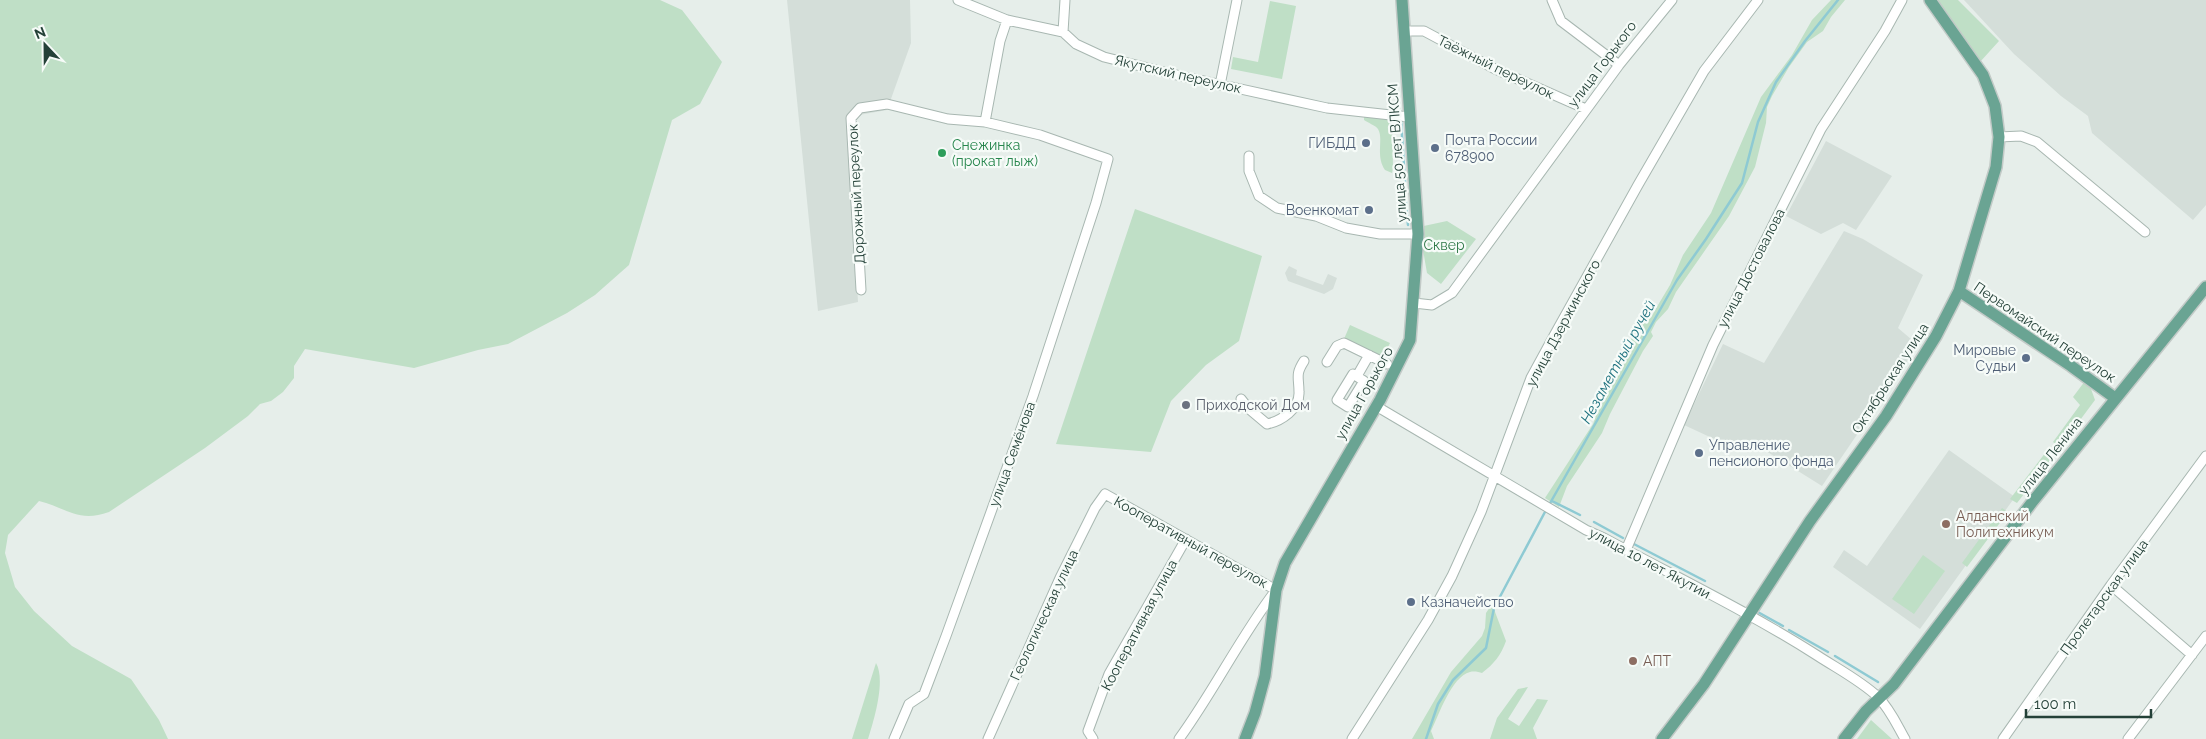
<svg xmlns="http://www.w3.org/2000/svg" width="2206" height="739" font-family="Raleway,sans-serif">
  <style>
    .built { fill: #d4ded9 }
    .green { fill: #bfdfc6 }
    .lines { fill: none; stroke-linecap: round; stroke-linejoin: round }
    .stream { stroke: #8ecad3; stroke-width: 2.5 }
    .minor-casing { stroke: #a8b7b1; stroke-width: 11 }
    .major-casing { stroke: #c2cac7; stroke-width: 14 }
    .minor { stroke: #fff; stroke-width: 9 }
    .major { stroke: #6aa493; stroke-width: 11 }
    .service-dot { fill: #5c6f8a; stroke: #f6fbf8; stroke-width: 2 }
    .leisure-dot { fill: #2e9e5b; stroke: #f6fbf8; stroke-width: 2 }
    .worship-dot { fill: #6b7280; stroke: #f6fbf8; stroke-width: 2 }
    .education-dot { fill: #8d6e63; stroke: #f6fbf8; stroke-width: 2 }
    .labels { text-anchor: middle; stroke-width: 4.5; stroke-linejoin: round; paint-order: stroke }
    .street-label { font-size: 14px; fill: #244138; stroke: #f6fbf8 }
    .service-label { font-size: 14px; fill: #4e5e75; stroke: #f6fbf8; text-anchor: start }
    .leisure-label { font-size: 14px; fill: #27864d; stroke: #f6fbf8; text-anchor: start }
    .park-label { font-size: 14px; fill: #2e7848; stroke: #f6fbf8 }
    .worship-label { font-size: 14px; fill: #5b616d; stroke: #f6fbf8; text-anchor: start }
    .education-label { font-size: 14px; fill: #785e54; stroke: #f6fbf8; text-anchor: start }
    .water-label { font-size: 15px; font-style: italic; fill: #1d717e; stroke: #f6fbf8 }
  </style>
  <rect width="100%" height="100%" fill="#e6eeea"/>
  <path class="built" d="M 787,0 L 910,0 L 911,43 L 887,110 L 848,117 L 858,302 L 818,311 Z
    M 1964,0 L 2206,0 L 2206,205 L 2193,220 L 2092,133 L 2088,116 L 2061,96 L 2014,54 Z
    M 1826,141 L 1892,176 L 1856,230 L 1843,223 L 1821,234 L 1786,216 Z
    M 1844,231 L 1863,239 L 1923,275 L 1898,328 L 1918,345 L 1822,486 L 1758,446 L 1738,450 L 1684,425 L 1723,344 L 1764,363 Z
    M 1289,266 L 1297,270 L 1296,275 L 1323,285 L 1328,274 L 1337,278 L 1333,289 L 1324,294 L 1288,281 L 1285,273 Z
    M 1949,450 L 2015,497 L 1920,629 L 1833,567 L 1844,550 L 1867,566 Z"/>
  <path class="green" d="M 0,0 L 660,0 L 682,10 L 722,62 L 700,104 L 672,120 L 629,265 L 595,295 L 567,313 L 508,344 L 478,350 L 414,368 L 305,349 L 294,366 L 294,378 L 283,392 L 271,401 L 260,404 L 248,416 L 205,448 L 109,512 C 78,523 67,508 39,501 L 8,535 L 5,553 L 15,587 L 34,611 L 72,646 L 131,679 L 159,720 L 168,739 L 0,739 Z
    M 1831,0 L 1845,0 L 1831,17 L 1823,31 L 1807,42 L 1789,67 L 1772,96 L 1767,107 L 1766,123 L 1755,167 L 1729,216 L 1676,292 L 1668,309 L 1656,322 L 1651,332 L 1653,336 L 1643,351 L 1610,414 L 1602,433 L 1567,486 L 1559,507 L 1545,498 L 1593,424 L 1608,382 L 1619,359 L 1641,323 L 1653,314 L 1658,305 L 1670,285 L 1683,255 L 1711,213 L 1761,97 L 1792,55 L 1812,20 Z
    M 1936,0 L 1958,0 L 1999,41 L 1980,62 Z
    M 1270,1 L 1296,6 L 1282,79 L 1231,69 L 1233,57 L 1258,62 Z
    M 1364,113 L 1392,118 L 1393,168 L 1392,173 L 1385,170 C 1375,155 1384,139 1378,129 C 1375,125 1368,123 1364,120 Z
    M 1135,209 L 1262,256 L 1239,341 L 1206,365 L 1171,401 L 1151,452 L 1056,444 Z
    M 1447,221 L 1476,239 L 1441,284 L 1427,273 L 1419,227 Z
    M 1350,325 L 1390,343 L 1380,364 L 1341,346 Z
    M 2085,381 L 2091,389 L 2095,400 L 2060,447 L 2053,442 L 2080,405 L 2073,397 Z
    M 2049,448 L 2056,453 L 2017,503 L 2010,499 Z
    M 2002,508 L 2008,512 L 1967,567 L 1962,563 Z
    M 1923,555 L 1945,571 L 1914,614 L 1892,599 Z
    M 1492,604 L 1506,641 C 1501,655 1494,664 1482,673 C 1479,672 1474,671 1470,672 C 1451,677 1439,715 1431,731 L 1434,739 L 1412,739 L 1451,672 L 1482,636 L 1485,628 L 1486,613 Z
    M 876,663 C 886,680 874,720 868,739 L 852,739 Z
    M 1528,687 L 1508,719 L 1519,726 L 1537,699 L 1548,700 L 1533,728 L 1537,739 L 1490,739 L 1497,718 L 1518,689 Z
    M 1871,720 L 1892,739 L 1857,739 Z"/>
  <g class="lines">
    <path class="stream" d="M 1401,120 L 1405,182
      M 1405,193 L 1408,225
      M 1552,501 L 1580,515
      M 1549,505 L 1677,280 L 1706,239 L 1742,183 L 1758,122 L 1776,82 L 1805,41 L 1838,0
      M 1594,522 L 1623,538
      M 1632,543 L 1705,581
      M 1756,611 L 1783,626
      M 1789,630 L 1828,652
      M 1835,656 L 1878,682
      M 1426,739 L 1438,704 L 1453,680 L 1486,648 L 1494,608 L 1546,510"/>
    <defs>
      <path id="minor" d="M 958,0 L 1007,20 L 1063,32 L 1076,44 L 1104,57 L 1172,74 L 1327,108 L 1409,117
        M 1552,0 L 1561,21 L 1619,65
        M 1404,31 L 1424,31 L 1495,69 L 1586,109
        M 1063,32 L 1065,0
        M 1220,85 L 1237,0
        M 985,122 L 1000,41 L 1007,20
        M 1999,137 L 2021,136 L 2037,142 L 2145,232
        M 1249,156 L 1249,171 L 1259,196 L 1277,208 L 1316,216 L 1346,228 L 1380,234 L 1418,234
        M 861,290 L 851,118 L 860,108 L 887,104 L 948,119 L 985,122 L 1040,135 L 1108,159 L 1096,203 L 1033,396 L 946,636 L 924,694 L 909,704 L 894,739
        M 1414,303 L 1432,305 L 1452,293 L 1619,65 L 1672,0
        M 1327,362 L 1337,346 L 1344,343 L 1387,364
        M 1353,374 L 1364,381 L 1348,407 L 1337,400 Z
        M 1357,376 L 1369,355
        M 1241,399 L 1248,408 L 1267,424 C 1281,421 1300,409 1299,392 C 1299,377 1295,375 1304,361
        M 1376,406 L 1586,530 L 1604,538 C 1676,577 1749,612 1818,656 C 1838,669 1861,681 1878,697 C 1890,709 1897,725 1905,739
        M 1626,550 L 1713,345 L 1821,129 L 1885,31 L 1902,0
        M 2111,585 L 2192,655
        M 988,739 L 1060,578 L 1095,508 L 1105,494 L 1276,590 C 1240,637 1214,691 1179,739
        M 1093,739 L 1088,731 L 1109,674 L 1186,539
        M 1352,739 L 1428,620 L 1452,576 L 1481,512 L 1531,378 L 1555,334 L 1638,185 L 1704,71 L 1758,0
        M 2003,739 L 2111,585 L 2206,456
        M 2128,739 L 2206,636"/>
      <path id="major" d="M 1959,291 L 2071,366 L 2115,398
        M 1245,739 L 1255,713 L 1265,676 L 1276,590 L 1285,563 L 1380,400 L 1410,340 L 1418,234 L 1402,0
        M 1662,739 L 1704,684 L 1810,521 L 1886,416 L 1936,336 L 1959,291 L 1996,167 L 1999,137 L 1995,106 L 1983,75 L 1930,0
        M 1844,739 L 1866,711 L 1894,684 L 2033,501 L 2206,287"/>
    </defs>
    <use href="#minor" class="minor-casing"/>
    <use href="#major" class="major-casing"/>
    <use href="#minor" class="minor"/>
    <use href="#major" class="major"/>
  </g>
  <g class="service-dot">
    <circle cx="1366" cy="143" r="5"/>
    <circle cx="1435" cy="148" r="5"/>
    <circle cx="1369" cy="210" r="5"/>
    <circle cx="2026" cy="358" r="5"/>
    <circle cx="1699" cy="453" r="5"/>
    <circle cx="1411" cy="602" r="5"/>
  </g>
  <circle class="leisure-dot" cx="942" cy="153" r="5"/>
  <circle class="worship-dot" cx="1186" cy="405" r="5"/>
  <g class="education-dot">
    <circle cx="1946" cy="524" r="5"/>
    <circle cx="1633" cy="661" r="5"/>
  </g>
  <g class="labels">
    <g class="street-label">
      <text transform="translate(1602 64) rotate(-53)" y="5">улица Горького</text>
      <text transform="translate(1496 67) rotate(26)" y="5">Таёжный переулок</text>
      <text transform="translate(1178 74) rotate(13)" y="5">Якутский переулок</text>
      <text transform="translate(1397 153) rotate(-94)" y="5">улица 50 лет ВЛКСМ</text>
      <text transform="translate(856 194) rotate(-93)" y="5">Дорожный переулок</text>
      <text transform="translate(1751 268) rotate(-63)" y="5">улица Достовалова</text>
      <text transform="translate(1563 323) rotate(-62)" y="5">улица Дзержинского</text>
      <text transform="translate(2045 332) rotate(34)" y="5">Первомайский переулок</text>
      <text transform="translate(1890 378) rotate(-57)" y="5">Октябрьская улица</text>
      <text transform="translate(1364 393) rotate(-61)" y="5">улица Горького</text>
      <text transform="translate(1012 454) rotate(-70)" y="5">улица Семёнова</text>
      <text transform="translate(2050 456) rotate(-52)" y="5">улица Ленина</text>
      <text transform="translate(1191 542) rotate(29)" y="5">Кооперативный переулок</text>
      <text transform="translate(1650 563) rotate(28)" y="5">улица 10 лет Якутии</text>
      <text transform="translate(2104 597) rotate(-54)" y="5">Пролетарская улица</text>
      <text transform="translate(1044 615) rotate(-65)" y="5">Геологическая улица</text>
      <text transform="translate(1139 625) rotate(-62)" y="5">Кооперативная улица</text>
    </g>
    <g class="service-label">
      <text x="1445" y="145">Почта России<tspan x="1445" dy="16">678900</tspan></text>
      <text x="1356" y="148" text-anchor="end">ГИБДД</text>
      <text x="1359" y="215" text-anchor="end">Военкомат</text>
      <text x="2016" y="355" text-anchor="end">Мировые<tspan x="2016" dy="16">Судьи</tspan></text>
      <text x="1709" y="450">Управление<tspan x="1709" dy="16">пенсионого фонда</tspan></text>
      <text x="1421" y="607">Казначейство</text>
    </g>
    <g class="leisure-label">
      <text x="952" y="150">Снежинка<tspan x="952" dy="16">(прокат лыж)</tspan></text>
    </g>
    <g class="park-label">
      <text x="1444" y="250">Сквер</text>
    </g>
    <g class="worship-label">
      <text x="1196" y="410">Приходской Дом</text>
    </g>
    <g class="education-label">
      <text x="1956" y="521">Алданский<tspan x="1956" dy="16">Политехникум</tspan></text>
      <text x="1643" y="666">АПТ</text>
    </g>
    <g class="water-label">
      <text transform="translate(1618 362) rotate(-61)" y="5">Незаметный ручей</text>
    </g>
  </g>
  <g transform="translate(45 45) rotate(338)" stroke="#f6fbf8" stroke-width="4" paint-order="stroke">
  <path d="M0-4L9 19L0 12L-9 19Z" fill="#244138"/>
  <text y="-8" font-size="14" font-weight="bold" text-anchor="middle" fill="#244138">N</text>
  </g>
  <path d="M2026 709v8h125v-8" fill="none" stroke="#244138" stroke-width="2.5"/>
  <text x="2034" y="709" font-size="15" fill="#244138" stroke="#f6fbf8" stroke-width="4" paint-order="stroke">100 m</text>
</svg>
